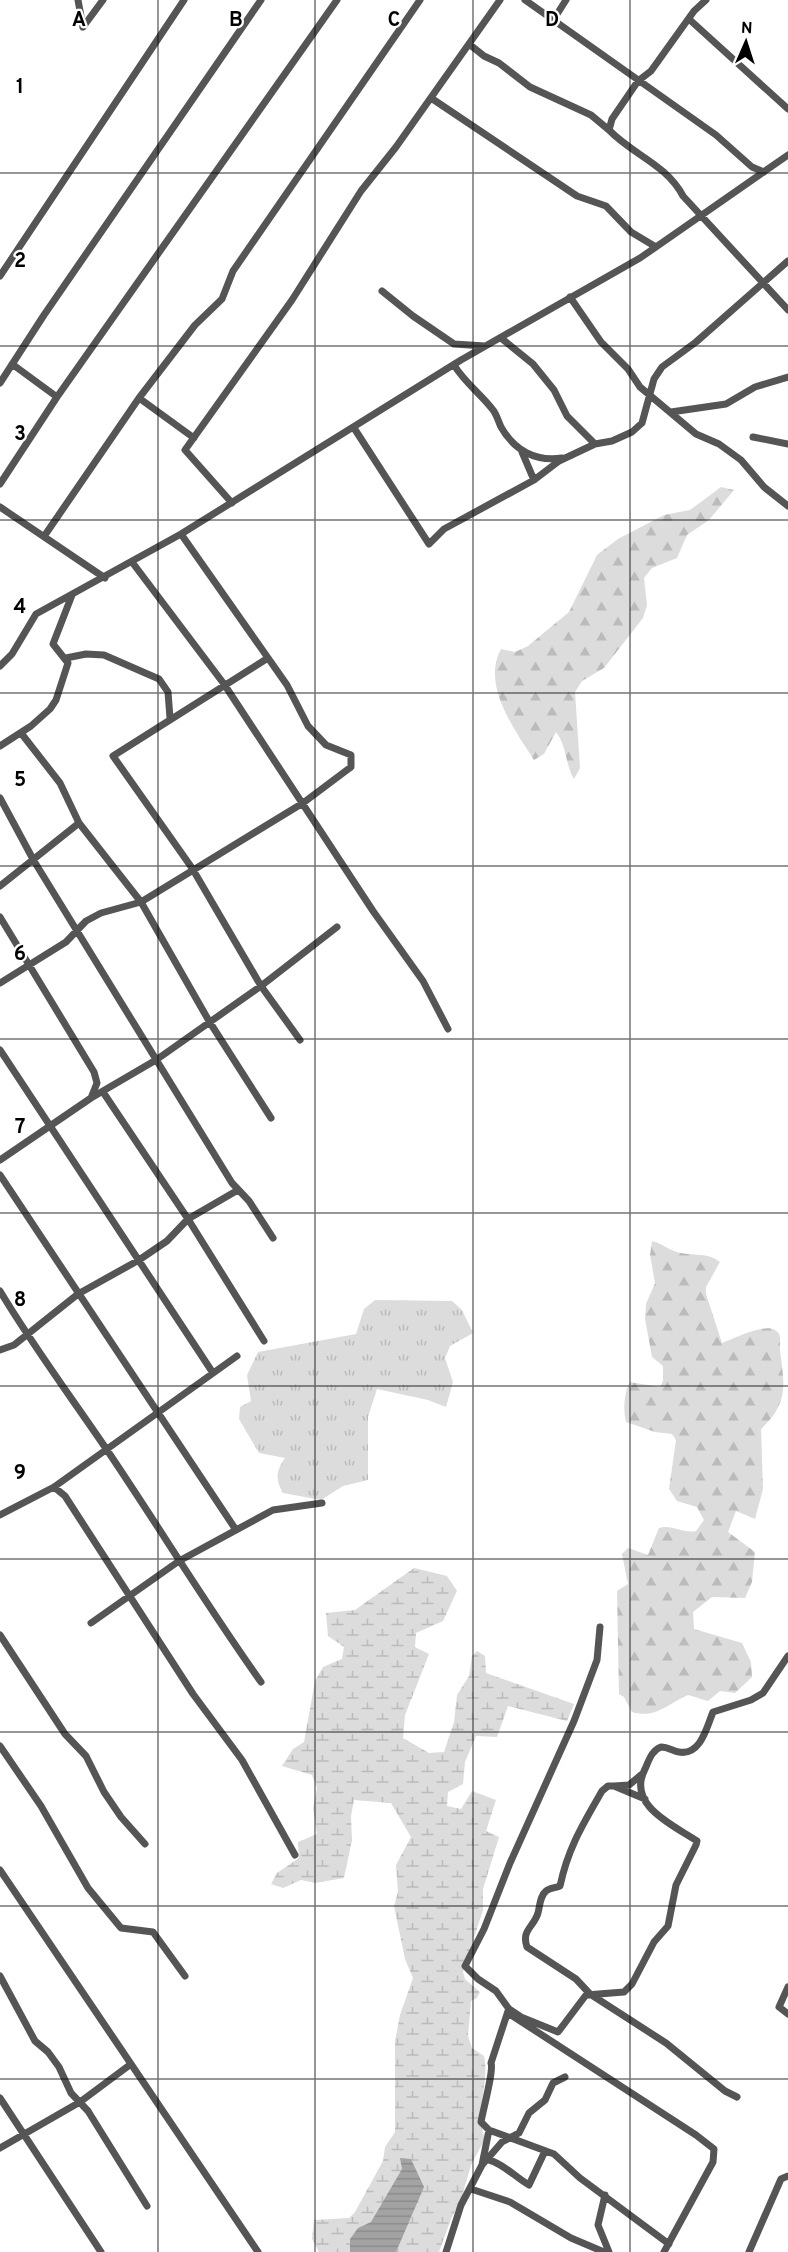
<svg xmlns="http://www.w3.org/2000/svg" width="788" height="2252" font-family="Overpass,sans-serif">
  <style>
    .grass { fill: url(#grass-tufts) }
    .forest { fill: url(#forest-firs) }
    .wetland { fill: url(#wetland-marsh) }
    .water { fill: url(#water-rules) }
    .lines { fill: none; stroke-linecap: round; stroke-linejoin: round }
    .street { stroke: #555; stroke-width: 7 }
    .grid { fill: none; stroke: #000; stroke-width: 1.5; stroke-opacity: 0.55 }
    .grid-label { font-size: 20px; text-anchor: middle; font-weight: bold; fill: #000; stroke: #fff; stroke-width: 4.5; stroke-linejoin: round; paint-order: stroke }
  </style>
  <defs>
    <pattern id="grass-tufts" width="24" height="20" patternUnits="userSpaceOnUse" patternTransform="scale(1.5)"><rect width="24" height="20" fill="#dcdcdc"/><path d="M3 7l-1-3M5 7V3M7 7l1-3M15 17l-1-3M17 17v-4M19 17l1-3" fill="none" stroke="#bbb"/></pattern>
    <pattern id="forest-firs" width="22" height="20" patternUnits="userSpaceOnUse" patternTransform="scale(1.5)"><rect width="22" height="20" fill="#dcdcdc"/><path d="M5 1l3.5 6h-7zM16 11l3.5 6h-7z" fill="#bbb"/></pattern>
    <pattern id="wetland-marsh" width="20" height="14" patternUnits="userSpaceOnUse" patternTransform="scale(1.5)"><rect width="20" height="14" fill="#dcdcdc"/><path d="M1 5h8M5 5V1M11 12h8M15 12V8" fill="none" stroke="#bbb"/></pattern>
    <pattern id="water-rules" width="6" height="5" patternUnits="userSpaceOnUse" patternTransform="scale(1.5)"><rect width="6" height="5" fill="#a3a3a3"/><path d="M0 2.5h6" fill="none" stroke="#8b8b8b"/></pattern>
  </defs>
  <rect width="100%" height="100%" fill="#fff"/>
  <path class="grass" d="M 375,1300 L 452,1301 L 462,1310 L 473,1333 L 450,1346 L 445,1358 L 453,1382 L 446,1407 L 428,1400 L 377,1389 L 368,1417 L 368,1480 L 343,1486 L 321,1500 L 283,1493 C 275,1479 276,1471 285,1458 L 259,1453 L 239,1419 L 240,1407 L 251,1401 L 247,1375 L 258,1352 L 356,1334 L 364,1309 Z"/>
  <path class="forest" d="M 721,487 L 734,490 L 709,520 L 687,535 L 677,558 L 652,568 L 644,578 L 647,605 L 643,618 L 604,668 L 582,681 L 575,692 L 580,768 L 574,779 C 565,764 567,746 556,732 L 544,754 L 534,760 C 515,730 481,685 501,649 L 515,652 L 528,646 L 569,612 L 597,555 L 618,539 L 664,515 L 690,510 Z
    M 652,1241 C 661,1243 666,1248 674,1251 C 689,1257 707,1251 720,1262 L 706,1287 L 706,1294 L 722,1343 C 733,1339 764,1323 775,1330 C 783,1334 779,1344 780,1351 C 785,1386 788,1404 761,1429 L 763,1489 L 755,1519 L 736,1511 L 728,1532 L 755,1552 L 752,1582 L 745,1598 L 712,1597 L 693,1612 L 694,1629 L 742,1643 L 751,1662 L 752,1677 L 735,1693 L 720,1691 L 708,1701 L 688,1695 C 667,1704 656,1719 632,1712 L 624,1697 L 619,1694 L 617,1591 L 628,1584 L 622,1554 L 628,1548 L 648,1555 L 659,1528 C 672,1524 683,1534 696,1531 L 704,1520 L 697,1507 L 677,1501 L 669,1489 L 676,1440 L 672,1434 L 655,1432 L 626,1422 C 623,1411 624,1392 630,1382 L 660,1387 L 663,1381 L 663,1366 L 652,1357 L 645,1319 L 646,1304 L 655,1283 L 650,1255 Z"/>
  <path class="wetland" d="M 414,1568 L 447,1576 L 457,1591 L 443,1621 L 416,1633 L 415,1647 L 429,1654 L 405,1715 L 403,1738 L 429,1753 L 444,1752 L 454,1722 L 457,1695 L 469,1676 L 472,1656 L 477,1651 L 485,1656 L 486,1673 L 574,1704 L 567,1721 L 508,1706 L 497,1737 L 476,1736 L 465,1762 L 463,1784 L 448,1792 L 447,1806 L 461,1809 L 472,1791 L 496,1800 L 486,1831 L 499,1837 L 483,1889 L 483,1910 L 463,1972 L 465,1979 L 480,1992 L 477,1998 L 471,2001 L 468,2036 L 472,2048 L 484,2056 C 490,2083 474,2111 485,2139 L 471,2165 L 461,2200 L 451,2219 L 439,2252 L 319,2252 L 312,2239 L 314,2220 L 349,2218 L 355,2212 L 383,2161 L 385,2147 L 395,2132 L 395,2041 L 400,2015 L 413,1978 L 405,1959 L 394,1906 L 398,1892 L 396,1865 L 411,1837 L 391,1803 L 354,1800 L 351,1816 L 352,1840 L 344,1878 L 315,1883 L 301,1880 L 283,1888 L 271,1884 L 277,1873 L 299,1858 L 298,1842 L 317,1834 L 313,1808 L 317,1788 L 312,1775 L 282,1766 L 293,1749 L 304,1742 L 315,1681 L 323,1667 L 342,1659 L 344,1647 L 328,1636 L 326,1613 L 355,1610 Z"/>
  <path class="water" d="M 400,2158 L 411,2159 L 424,2187 L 396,2252 L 350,2252 L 350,2239 L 358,2228 L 371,2222 L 402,2169 Z"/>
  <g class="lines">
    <path class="street" d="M 78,0 L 83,27
      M 525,0 L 716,135 L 752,167 L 764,172
      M 706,0 L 694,11 L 651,71 L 638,81 L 612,119 L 609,130 C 633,155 666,164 683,196 L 788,310
      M 554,19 L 566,0
      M 690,20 L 788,109
      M 83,27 L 103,0
      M 469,44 L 484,56 L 499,63 L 530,87 L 591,115 L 609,130
      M 431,98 L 577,196 L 606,206 L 631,232 L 656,247
      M 0,276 L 184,0
      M 382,291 L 413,316 L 454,344 L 485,346
      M 570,297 L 601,342 L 628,369 L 640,387 L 696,434 L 719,444 L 741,460 L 764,487 L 788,506
      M 501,338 L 533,364 L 554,390 L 567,416 L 595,444
      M 12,364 L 57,397
      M 454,365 C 465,383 481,394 493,410 C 497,415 498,421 501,427 C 514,450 535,462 562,458
      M 0,383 L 44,315 L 261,0
      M 139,398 L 194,438
      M 671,412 L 726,404 L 755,387 L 788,377
      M 354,428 L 429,544 L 444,529 L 534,480 L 559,461 L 595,444 L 612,441 L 632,432 L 642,423 L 654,379 L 662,367 L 696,342 L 788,261
      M 753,437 L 788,444
      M 522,452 L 534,480
      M 0,484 L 57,397 L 337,0
      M 232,503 L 185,450 L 292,300 L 361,191 L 396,147 L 500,0
      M 0,507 L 105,578
      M 45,535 L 139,398 L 195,325 L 222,299 L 233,271 L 420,0
      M 132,562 L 224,684 L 373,911 L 423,981 L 448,1029
      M 66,658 L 86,654 L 104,655 L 159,679 L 168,692 L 170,718
      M 268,658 L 113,756 L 192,868 L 261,986 L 300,1040
      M 0,666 L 12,654 L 36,614 L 181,534 L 461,360 L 640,258 L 788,155
      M 21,733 L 60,783 L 79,823 L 141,902 L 209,1021 L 271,1118
      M 0,746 L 31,726 L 50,709 L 56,700 L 68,663 L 53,644 L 72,595
      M 0,798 L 34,861 L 232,1183 L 249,1201 L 273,1238
      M 0,886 L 79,823
      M 0,917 L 94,1072 L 97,1083 L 91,1098
      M 0,983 L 66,942 L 86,921 L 101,913 L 141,902 L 303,803 L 351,767 L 351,755 L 326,745 L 308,726 L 287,685 L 181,534
      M 0,1050 L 213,1373
      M 103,1092 L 188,1219 L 264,1341
      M 0,1160 L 91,1098 L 156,1060 L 261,986 L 337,927
      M 0,1175 L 236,1530
      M 0,1291 C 33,1346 71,1397 107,1450 C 159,1527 207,1606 261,1682
      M 0,1350 L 14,1345 L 78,1294 L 139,1260 L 167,1241 L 188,1219 L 238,1190
      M 54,1487 L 65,1496 L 193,1694 L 242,1760 L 295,1855
      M 0,1515 L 54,1487 L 237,1356
      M 91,1623 L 179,1561 L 273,1510 L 322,1503
      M 600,1627 L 597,1660 L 574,1721 L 510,1863 L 484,1929 L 465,1966 L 478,1979 L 496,1991 L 509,2009 L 521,2017 L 558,2032 L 586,1995 L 624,1992 L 632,1984 L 654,1942 L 668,1926 L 676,1885 L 696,1845 L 697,1841 C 673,1825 626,1805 645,1769 C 649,1760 652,1750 661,1747 C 668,1747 673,1751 679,1752 C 701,1756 707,1726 713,1712 L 751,1700 L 763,1693 L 788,1656
      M 0,1635 L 65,1734 L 86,1756 L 104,1792 L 121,1817 L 145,1844
      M 0,1746 L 41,1806 L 88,1888 L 121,1928 L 153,1932 L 185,1976
      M 641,1775 L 629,1785 L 614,1786 L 645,1799
      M 614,1786 L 608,1786 L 602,1791 C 583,1824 568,1848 560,1886 C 555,1888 550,1888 546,1891 C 540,1896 540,1905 538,1913 C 534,1927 521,1930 527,1947 L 576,1979 L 590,1994 L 666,2043 L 725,2091 L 737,2097
      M 0,1870 L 258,2252
      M 0,1976 L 35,2041 L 48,2052 L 59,2067 L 71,2093 L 88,2111 L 147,2206
      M 788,1987 L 779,2007 L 788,2014
      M 508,2013 L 696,2135 L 714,2149 L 713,2162 L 664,2252
      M 0,2098 L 101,2252
      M 489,2130 L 554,2154 L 580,2178 L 669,2244
      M 0,2148 L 80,2102 L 131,2064
      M 489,2160 C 504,2164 515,2177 529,2185 L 545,2151
      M 482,2165 L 502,2142 L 519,2133 L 529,2113 L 545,2100 L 553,2083 L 565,2077
      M 471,2189 L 510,2202 L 571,2238 L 604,2252
      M 605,2195 L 598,2225 L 609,2252
      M 446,2252 L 461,2205 L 482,2165 L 489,2130 L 481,2122 C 483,2110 494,2070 491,2063 L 508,2011
      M 749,2252 L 781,2179 L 788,2176"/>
  </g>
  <path class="grid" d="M 158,0 L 158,2252M 315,0 L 315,2252M 473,0 L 473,2252M 630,0 L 630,2252M 0,173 L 788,173M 0,346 L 788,346M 0,520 L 788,520M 0,693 L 788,693M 0,866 L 788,866M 0,1039 L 788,1039M 0,1213 L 788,1213M 0,1386 L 788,1386M 0,1559 L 788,1559M 0,1732 L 788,1732M 0,1906 L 788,1906M 0,2079 L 788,2079"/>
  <g class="grid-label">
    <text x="79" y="26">A</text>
    <text x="236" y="26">B</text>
    <text x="394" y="26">C</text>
    <text x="552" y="26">D</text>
    <text x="20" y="93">1</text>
    <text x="20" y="267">2</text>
    <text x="20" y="440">3</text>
    <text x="20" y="613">4</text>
    <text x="20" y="786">5</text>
    <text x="20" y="960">6</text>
    <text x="20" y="1133">7</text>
    <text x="20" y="1306">8</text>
    <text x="20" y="1479">9</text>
  </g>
  <g transform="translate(746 42) rotate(3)" stroke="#ffffff" stroke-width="4.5" paint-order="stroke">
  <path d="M0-4.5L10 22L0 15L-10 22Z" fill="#000000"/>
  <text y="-9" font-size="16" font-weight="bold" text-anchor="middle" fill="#000000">N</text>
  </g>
</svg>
